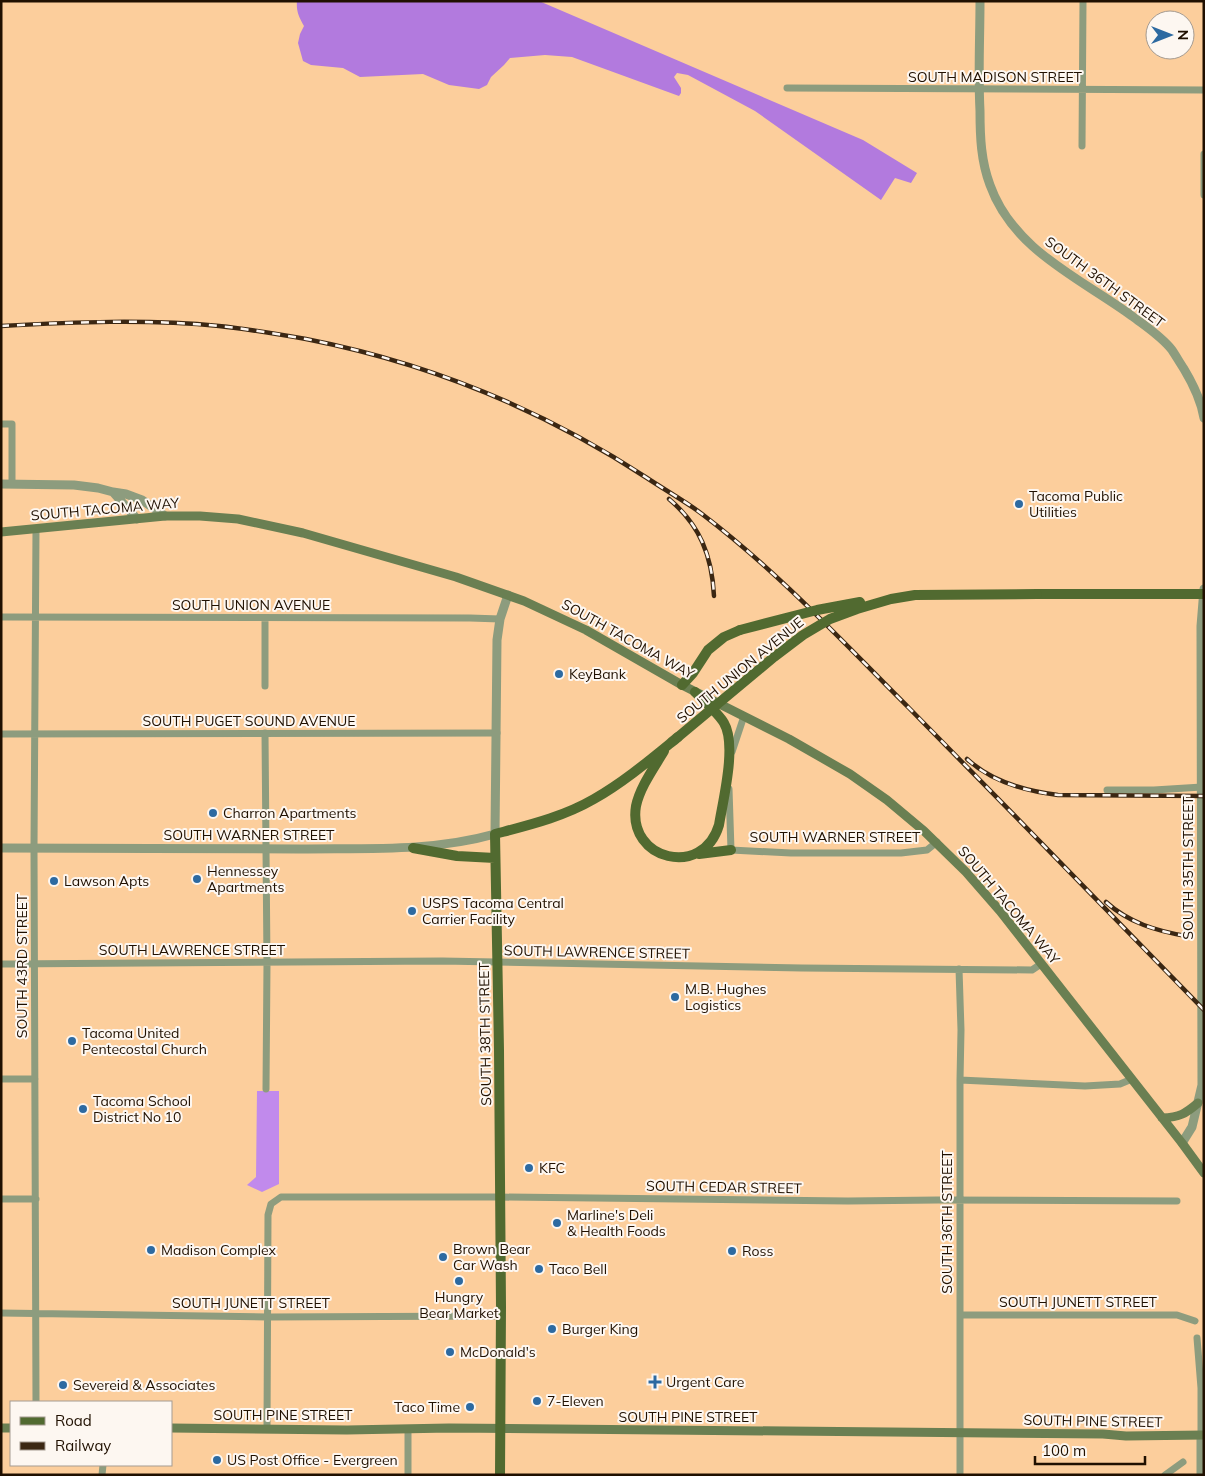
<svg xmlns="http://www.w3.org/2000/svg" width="1205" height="1476" font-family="Mulish,sans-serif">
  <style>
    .green { fill: #c18aec }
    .forest { fill: #b27ade }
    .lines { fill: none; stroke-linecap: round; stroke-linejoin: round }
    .minor { stroke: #8d9c7e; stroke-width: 7 }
    .tertiary { stroke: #8d9c7e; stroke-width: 9 }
    .secondary { stroke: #6a7f52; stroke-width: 9 }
    .primary { stroke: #516a30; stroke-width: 10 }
    .rail-casing { stroke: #3b2713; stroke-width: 4.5 }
    .rail { stroke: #fdf7f1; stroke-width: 2.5; stroke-dasharray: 8; stroke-linecap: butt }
    .primary-bridge { stroke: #516a30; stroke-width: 10 }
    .poi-dot { fill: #2d6aa1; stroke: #fdf7f1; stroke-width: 2 }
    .labels { text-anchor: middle; stroke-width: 4; stroke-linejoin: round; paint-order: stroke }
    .street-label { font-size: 14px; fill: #201000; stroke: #fdf7f1 }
    .poi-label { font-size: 14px; fill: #201000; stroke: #fdf7f1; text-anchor: start }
  </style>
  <rect width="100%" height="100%" fill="#fcce9c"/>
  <path class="green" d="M 257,1091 L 279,1091 L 279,1184 L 262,1192 L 247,1185 L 256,1177 Z"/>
  <path class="forest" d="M 297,1 L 539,1 L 863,140 L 917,173 L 911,183 L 895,178 L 881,200 L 755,111 L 688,75 L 677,73 L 674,77 L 681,88 L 681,93 L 679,96 L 572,57 L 545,55 L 510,58 L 504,65 L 491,77 L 487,85 L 479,89 L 449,85 L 423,74 L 360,77 L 343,68 L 311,65 L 303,61 L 298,43 L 300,34 L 304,26 C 299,17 296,11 297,1 Z"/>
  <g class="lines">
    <path class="minor" d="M 787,88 L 1204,90
      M 1082,146 L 1083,1
      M 1204,154 L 1204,195
      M 1,424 L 12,424 L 12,484
      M 36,529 L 34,848 L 36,1402
      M 1,617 L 470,618 L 500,619
      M 265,686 L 265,618
      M 265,733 L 267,963 L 266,1089
      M 1,734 L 497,733
      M 732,752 L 744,716
      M 729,789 L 731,850 L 791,853 L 901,853 L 927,850 L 937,842
      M 1107,790 L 1154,790 L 1202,787
      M 1,964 L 442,961 L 802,968 L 1032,970 L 1041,964
      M 959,969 L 961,1030 L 960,1080 L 960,1475
      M 1,1079 L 35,1079
      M 960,1080 L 1085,1086 L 1120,1084 L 1132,1079
      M 1,1199 L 36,1199
      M 1,1313 L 267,1317 L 501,1316
      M 960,1315 L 1177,1315 L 1195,1321
      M 1197,1338 L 1201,1388 L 1201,1435
      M 267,1429 L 268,1215 L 271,1204 L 281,1197 L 499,1197 L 848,1201 L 938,1200 L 1177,1201
      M 102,1475 L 103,1465
      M 408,1475 L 408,1429
      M 1165,1475 L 1183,1462"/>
    <path class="tertiary" d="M 980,1 C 980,38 978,74 980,111 C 980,137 981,161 990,185 C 1013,250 1080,278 1132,316 C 1145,326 1161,336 1172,350 C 1176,356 1180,363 1184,369 C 1193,384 1201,400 1204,418
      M 1,484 L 74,485 L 98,488 L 113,492 L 126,494 L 142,500 L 165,516
      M 113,492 L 137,519
      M 1,848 C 101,848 200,849 300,849 C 365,848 431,852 495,834 L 497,640 L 500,619 L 508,595
      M 1182,1143 L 1192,1127 L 1202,1085 L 1201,626 L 1204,589
      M 1201,1475 L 1201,1435"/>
    <path class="secondary" d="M 1,532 L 165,516 L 200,516 L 238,519 L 303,533 L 456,577 L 524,601 L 586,630 L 682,685 L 789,739 L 850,774 L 887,800 L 924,831 L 966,872 L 1000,911 L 1182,1143 L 1204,1173
      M 1162,1118 C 1180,1117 1185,1114 1198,1103
      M 1,1428 L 11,1428
      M 171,1428 L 347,1430 L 449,1428 L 1103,1434 L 1126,1436 L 1204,1435"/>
    <path class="primary" d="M 1037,594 L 1204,594
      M 682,685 L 693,673 L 708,650 L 724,637 L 740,630
      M 664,751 C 654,768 640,787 636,806 C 627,860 703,879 719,825 C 723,800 737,745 724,723 C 718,713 703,700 695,692
      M 413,848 L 457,856 L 495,858
      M 699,854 L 731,850
      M 500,1475 L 501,1307 L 499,1050 L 495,834 C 529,825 563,817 594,799 C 624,782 651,759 678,737"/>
    <defs>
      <path id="rail" d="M 1,326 C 74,322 147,319 219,326 C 248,329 277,334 306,339 C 429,363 542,409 647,478 C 665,490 685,501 702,514 C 777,571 842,641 909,708 C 1008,808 1105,909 1204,1010
        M 669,499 C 700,525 712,556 714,596
        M 967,759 C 992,782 1025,791 1058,795 L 1204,796
        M 1106,902 C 1129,923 1157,931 1186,936"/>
    </defs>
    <use href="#rail" class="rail-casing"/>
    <use href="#rail" class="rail"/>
    <path class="primary-bridge" d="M 740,630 L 817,610 L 860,602
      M 678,737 L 774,657 L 803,635 L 830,619 L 857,609 L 891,599 L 915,595 L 1037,594"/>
  </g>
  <g class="poi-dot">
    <circle cx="1019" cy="504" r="5"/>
    <circle cx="559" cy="674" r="5"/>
    <circle cx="213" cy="813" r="5"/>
    <circle cx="197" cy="879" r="5"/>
    <circle cx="54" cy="881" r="5"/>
    <circle cx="412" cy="911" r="5"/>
    <circle cx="675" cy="997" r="5"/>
    <circle cx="72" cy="1041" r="5"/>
    <circle cx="83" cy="1109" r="5"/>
    <circle cx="529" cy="1168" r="5"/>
    <circle cx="557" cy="1223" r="5"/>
    <circle cx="151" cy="1250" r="5"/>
    <circle cx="732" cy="1251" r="5"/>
    <circle cx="443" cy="1257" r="5"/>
    <circle cx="539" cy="1269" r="5"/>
    <circle cx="459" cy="1281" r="5"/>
    <circle cx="552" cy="1329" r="5"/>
    <circle cx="450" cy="1352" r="5"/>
    <path d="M652.5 1374.5h5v5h5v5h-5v5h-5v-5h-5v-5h5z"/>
    <circle cx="63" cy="1385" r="5"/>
    <circle cx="537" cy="1401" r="5"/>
    <circle cx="470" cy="1407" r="5"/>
    <circle cx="217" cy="1460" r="5"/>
  </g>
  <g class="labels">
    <g class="street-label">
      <text x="995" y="82">SOUTH MADISON STREET</text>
      <text transform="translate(1105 282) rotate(36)" y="5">SOUTH 36TH STREET</text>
      <text transform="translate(105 509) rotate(-5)" y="5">SOUTH TACOMA WAY</text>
      <text x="251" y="610">SOUTH UNION AVENUE</text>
      <text transform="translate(628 639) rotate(29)" y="5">SOUTH TACOMA WAY</text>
      <text transform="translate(740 670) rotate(-39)" y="5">SOUTH UNION AVENUE</text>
      <text x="249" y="726">SOUTH PUGET SOUND AVENUE</text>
      <text x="249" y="840">SOUTH WARNER STREET</text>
      <text x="835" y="842">SOUTH WARNER STREET</text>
      <text transform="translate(1188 868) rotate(-90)" y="5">SOUTH 35TH STREET</text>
      <text transform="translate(1009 905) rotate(50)" y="5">SOUTH TACOMA WAY</text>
      <text x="192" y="955">SOUTH LAWRENCE STREET</text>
      <text transform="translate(597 952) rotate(1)" y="5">SOUTH LAWRENCE STREET</text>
      <text transform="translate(22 966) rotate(-90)" y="5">SOUTH 43RD STREET</text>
      <text transform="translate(485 1034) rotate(-91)" y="5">SOUTH 38TH STREET</text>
      <text transform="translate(724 1187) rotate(1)" y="5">SOUTH CEDAR STREET</text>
      <text transform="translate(947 1222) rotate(-90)" y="5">SOUTH 36TH STREET</text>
      <text x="1078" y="1307">SOUTH JUNETT STREET</text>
      <text x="251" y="1308">SOUTH JUNETT STREET</text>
      <text x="283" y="1420">SOUTH PINE STREET</text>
      <text x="688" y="1422">SOUTH PINE STREET</text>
      <text transform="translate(1093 1421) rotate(1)" y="5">SOUTH PINE STREET</text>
    </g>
    <g class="poi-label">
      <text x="1029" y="501">Tacoma Public<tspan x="1029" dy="16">Utilities</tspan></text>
      <text x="569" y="679">KeyBank</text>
      <text x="223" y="818">Charron Apartments</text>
      <text x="207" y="876">Hennessey<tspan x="207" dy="16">Apartments</tspan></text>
      <text x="64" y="886">Lawson Apts</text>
      <text x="422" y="908">USPS Tacoma Central<tspan x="422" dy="16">Carrier Facility</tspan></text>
      <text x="685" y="994">M.B. Hughes<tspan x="685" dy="16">Logistics</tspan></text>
      <text x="82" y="1038">Tacoma United<tspan x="82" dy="16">Pentecostal Church</tspan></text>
      <text x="93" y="1106">Tacoma School<tspan x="93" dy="16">District No 10</tspan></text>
      <text x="539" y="1173">KFC</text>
      <text x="567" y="1220">Marline's Deli<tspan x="567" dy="16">&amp; Health Foods</tspan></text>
      <text x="453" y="1254">Brown Bear<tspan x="453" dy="16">Car Wash</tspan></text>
      <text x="161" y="1255">Madison Complex</text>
      <text x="742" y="1256">Ross</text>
      <text x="549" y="1274">Taco Bell</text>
      <text x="459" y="1302" text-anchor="middle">Hungry<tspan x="459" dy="16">Bear Market</tspan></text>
      <text x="562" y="1334">Burger King</text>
      <text x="460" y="1357">McDonald's</text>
      <text x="666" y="1387">Urgent Care</text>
      <text x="73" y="1390">Severeid &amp; Associates</text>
      <text x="547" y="1406">7-Eleven</text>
      <text x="460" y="1412" text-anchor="end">Taco Time</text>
      <text x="227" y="1465">US Post Office - Evergreen</text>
    </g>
  </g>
  <rect width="1205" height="1476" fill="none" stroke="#201000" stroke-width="5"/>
  <rect x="10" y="1401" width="162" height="65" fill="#fdf7f1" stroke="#a59b91"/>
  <rect x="20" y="1417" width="25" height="8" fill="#516a30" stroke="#a59b91"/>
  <text x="55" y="1426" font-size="15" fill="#201000">Road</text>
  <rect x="20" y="1442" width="25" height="8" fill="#3b2713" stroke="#a59b91"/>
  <text x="55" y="1451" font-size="15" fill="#201000">Railway</text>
  <g transform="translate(1170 35) rotate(90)"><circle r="24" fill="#fdf7f1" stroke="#a59b91"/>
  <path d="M0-4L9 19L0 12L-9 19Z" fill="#2d6aa1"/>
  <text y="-8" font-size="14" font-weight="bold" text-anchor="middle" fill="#201000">N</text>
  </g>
  <path d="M1035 1456v8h110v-8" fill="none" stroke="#201000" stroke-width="2.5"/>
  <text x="1042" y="1456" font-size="15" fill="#201000" stroke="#fdf7f1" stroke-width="4" paint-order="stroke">100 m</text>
</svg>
